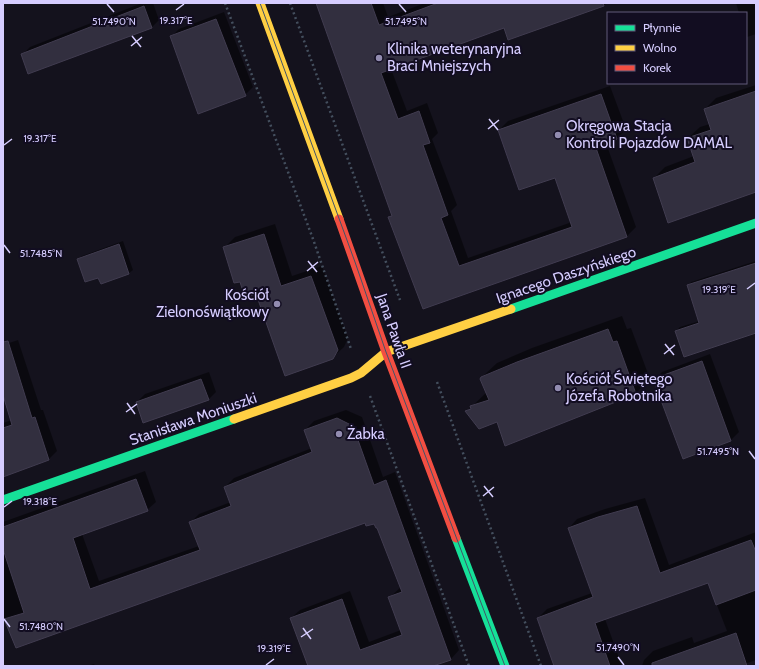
<svg xmlns="http://www.w3.org/2000/svg" width="759" height="669" font-family="Cabin,sans-serif">
  <style>
    .shadow { fill: #0007 }
    .building { fill: #322f3f; stroke: #413c50 }
    .lines { fill: none; stroke-linecap: round; stroke-linejoin: round }
    .path { stroke: #444f5e; stroke-width: 2.5; stroke-dasharray: 2 3; stroke-linecap: butt }
    .fast { stroke: #16e098; stroke-width: 9 }
    .slow { stroke: #ffcf43; stroke-width: 9 }
    .jam { stroke: #f24e42; stroke-width: 9 }
    .tram { stroke: #425468; stroke-width: 1 }
    .ticks { fill: none; stroke: #d6cdff; stroke-width: 1.5 }
    .poi-dot { fill: #928cb0; stroke: #120d21; stroke-width: 1.5 }
    .labels { text-anchor: middle; stroke-width: 4; stroke-linejoin: round; paint-order: stroke }
    .poi-label { font-size: 15px; fill: #d6cdff; stroke: #120d21; text-anchor: start }
    .street-label { font-size: 15px; fill: #d6cdff; stroke: #120d21 }
    .ticks-label { font-size: 10px; text-anchor: middle; fill: #d6cdff; stroke: #120d21; stroke-width: 4; stroke-linejoin: round; paint-order: stroke }
  </style>
  <rect width="100%" height="100%" fill="#14121d"/>
  <path class="shadow" d="M 142,3 L 153,3 L 159,20 L 152,27 L 22,55 L 30,47 Z
    M 316,3 L 383,3 L 388,17 L 425,3 L 609,3 L 509,39 L 505,27 L 391,69 L 407,111 L 427,103 L 438,133 L 432,139 L 457,205 L 451,211 L 468,258 L 572,222 L 556,177 L 499,130 L 508,121 L 610,86 L 626,129 L 617,138 L 606,143 L 636,227 L 627,236 L 424,308 L 390,217 L 393,214 Z
    M 736,3 L 756,3 L 756,34 L 747,37 L 746,13 L 739,13 Z
    M 224,12 L 253,87 L 245,95 L 171,37 L 179,29 Z
    M 756,85 L 756,191 L 654,178 L 665,167 L 694,156 L 688,138 L 700,127 L 710,124 L 705,109 L 716,98 Z
    M 275,224 L 292,276 L 322,266 L 348,338 L 344,347 L 332,358 L 241,280 L 224,248 L 235,237 Z
    M 123,241 L 133,270 L 129,273 L 101,283 L 99,277 L 78,259 L 82,256 Z
    M 756,261 L 756,332 L 676,331 L 680,327 L 700,321 L 688,286 L 691,282 Z
    M 622,316 L 627,329 L 631,328 L 650,379 L 636,393 L 506,444 L 498,421 L 467,411 L 487,392 L 482,377 L 497,363 L 532,348 Z
    M 18,340 L 41,410 L 43,410 L 57,451 L 49,459 L 3,475 L 3,423 L 12,420 L 3,392 L 3,345 Z
    M 710,354 L 739,432 L 731,440 L 684,457 L 655,379 L 662,372 Z
    M 209,372 L 216,392 L 208,400 L 137,402 L 145,394 Z
    M 346,410 L 362,417 L 383,477 L 395,472 L 459,650 L 451,659 L 430,666 L 309,666 L 291,618 L 300,610 L 350,591 L 369,642 L 401,630 L 390,597 L 401,587 L 378,526 L 374,522 L 365,522 L 3,620 L 3,522 L 145,471 L 156,502 L 147,510 L 82,534 L 99,581 L 199,546 L 190,523 L 199,514 L 231,502 L 225,487 L 234,478 L 312,448 L 305,430 L 314,421 Z
    M 645,498 L 669,565 L 756,532 L 756,660 L 739,666 L 642,666 L 644,660 L 653,651 L 692,637 L 694,643 L 727,631 L 708,582 L 605,619 L 622,666 L 556,666 L 538,618 L 547,609 L 592,593 L 569,528 L 577,519 L 605,509 Z
    M 94,664 L 95,666 L 87,666 Z"/>
  <path class="building" d="M 316,3 L 371,3 L 379,25 L 438,3 L 603,3 L 604,6 L 508,40 L 504,28 L 381,73 L 398,119 L 419,111 L 430,143 L 423,145 L 448,215 L 441,218 L 459,266 L 572,227 L 555,178 L 519,190 L 498,130 L 601,94 L 617,139 L 596,148 L 627,237 L 423,309 L 388,217 L 392,216 Z
    M 144,6 L 152,28 L 28,74 L 21,54 Z
    M 216,19 L 246,96 L 198,114 L 170,36 Z
    M 756,91 L 756,192 L 668,223 L 653,178 L 695,162 L 687,138 L 711,130 L 704,109 Z
    M 264,234 L 281,286 L 311,276 L 338,350 L 333,359 L 285,376 L 256,294 L 245,298 L 240,282 L 234,283 L 223,247 Z
    M 119,244 L 129,274 L 101,284 L 98,278 L 85,282 L 77,259 Z
    M 756,263 L 756,333 L 684,357 L 675,331 L 699,323 L 687,285 Z
    M 608,329 L 613,342 L 617,341 L 636,394 L 505,446 L 497,422 L 479,429 L 465,411 L 471,409 L 470,406 L 489,400 L 480,379 L 481,377 L 517,362 Z
    M 8,341 L 32,418 L 35,417 L 49,460 L 3,477 L 3,428 L 12,425 L 3,395 L 3,342 Z
    M 702,361 L 731,441 L 683,459 L 653,379 Z
    M 201,379 L 209,400 L 143,423 L 136,402 Z
    M 337,418 L 353,426 L 374,485 L 386,480 L 451,660 L 433,666 L 308,666 L 290,618 L 342,599 L 360,650 L 402,635 L 388,597 L 402,592 L 377,528 L 376,528 L 374,524 L 366,526 L 365,523 L 16,648 L 4,619 L 24,613 L 3,549 L 3,527 L 136,479 L 148,511 L 73,538 L 90,589 L 200,550 L 189,522 L 231,506 L 224,487 L 312,452 L 304,430 Z
    M 637,506 L 660,573 L 751,540 L 756,552 L 756,590 L 716,605 L 708,583 L 595,623 L 610,666 L 554,666 L 537,618 L 593,597 L 568,528 L 598,517 Z
    M 736,633 L 747,666 L 652,666 L 652,663 Z"/>
  <g class="lines">
    <path class="path" d="M 225,3 L 313,239 L 351,349
      M 290,3 L 400,300
      M 437,382 L 541,666
      M 370,396 L 469,666"/>
    <path class="fast" d="M 511,309 L 756,223
      M 3,500 L 234,419
      M 456,538 L 505,666"/>
    <path class="slow" d="M 260,3 L 339,219
      M 234,419 L 351,378 L 361,373 L 386,352 L 511,309"/>
    <path class="jam" d="M 339,219 L 386,352 L 456,538"/>
    <path class="tram" d="M 260,3 L 355,262 L 386,352 L 505,666"/>
  </g>
  <path class="ticks" d="M 107,4 L 114,12M 399,4 L 406,12M 176,10 L 184,4M 132,36 L 141,47M 131,46 L 142,37M 489,119 L 498,130M 488,129 L 499,120M 4,145 L 12,139M 4,245 L 10,253M 308,261 L 317,272M 307,271 L 318,262M 747,289 L 755,283M 665,344 L 674,355M 664,354 L 675,345M 127,403 L 135,414M 126,412 L 137,404M 749,451 L 755,459M 484,486 L 493,497M 483,496 L 494,487M 4,507 L 12,501M 4,619 L 10,627M 303,628 L 311,639M 301,637 L 313,629M 618,657 L 624,665M 266,665 L 274,659"/>
  <g class="poi-dot">
    <circle cx="379" cy="58" r="4"/>
    <circle cx="558" cy="135" r="4"/>
    <circle cx="277" cy="304" r="4"/>
    <circle cx="558" cy="388" r="4"/>
    <circle cx="339" cy="434" r="4"/>
  </g>
  <g class="labels">
    <g class="poi-label">
      <text x="387" y="54">Klinika weterynaryjna<tspan x="387" dy="17">Braci Mniejszych</tspan></text>
      <text x="566" y="131">Okręgowa Stacja<tspan x="566" dy="17">Kontroli Pojazdów DAMAL</tspan></text>
      <text x="269" y="300" text-anchor="end">Kościół<tspan x="269" dy="17">Zielonoświątkowy</tspan></text>
      <text x="566" y="384">Kościół Świętego<tspan x="566" dy="17">Józefa Robotnika</tspan></text>
      <text x="347" y="439">Żabka</text>
    </g>
    <g class="street-label">
      <text transform="translate(566 275) rotate(-19)" y="5">Ignacego Daszyńskiego</text>
      <text transform="translate(394 331) rotate(71)" y="5">Jana Pawła II</text>
      <text transform="translate(193 419) rotate(-19)" y="5">Stanisława Moniuszki</text>
    </g>
  </g>
  <g class="ticks-label">
    <text x="176" y="24">19.317°E</text>
    <text x="114" y="25">51.7490°N</text>
    <text x="406" y="25">51.7495°N</text>
    <text x="40" y="142">19.317°E</text>
    <text x="41" y="257">51.7485°N</text>
    <text x="719" y="293">19.319°E</text>
    <text x="718" y="455">51.7495°N</text>
    <text x="40" y="505">19.318°E</text>
    <text x="41" y="630">51.7480°N</text>
    <text x="618" y="651">51.7490°N</text>
    <text x="274" y="652">19.319°E</text>
  </g>
  <rect width="759" height="669" fill="none" stroke="#d6cdff" stroke-width="8"/>
  <rect x="607" y="12" width="140" height="72" fill="#120d21" stroke="#605a7a"/>
  <rect x="615" y="25" width="20" height="6" fill="#16e098" stroke="#605a7a"/>
  <text x="643" y="32" font-size="12" fill="#d6cdff">Płynnie</text>
  <rect x="615" y="45" width="20" height="6" fill="#ffcf43" stroke="#605a7a"/>
  <text x="643" y="52" font-size="12" fill="#d6cdff">Wolno</text>
  <rect x="615" y="65" width="20" height="6" fill="#f24e42" stroke="#605a7a"/>
  <text x="643" y="72" font-size="12" fill="#d6cdff">Korek</text>
</svg>
